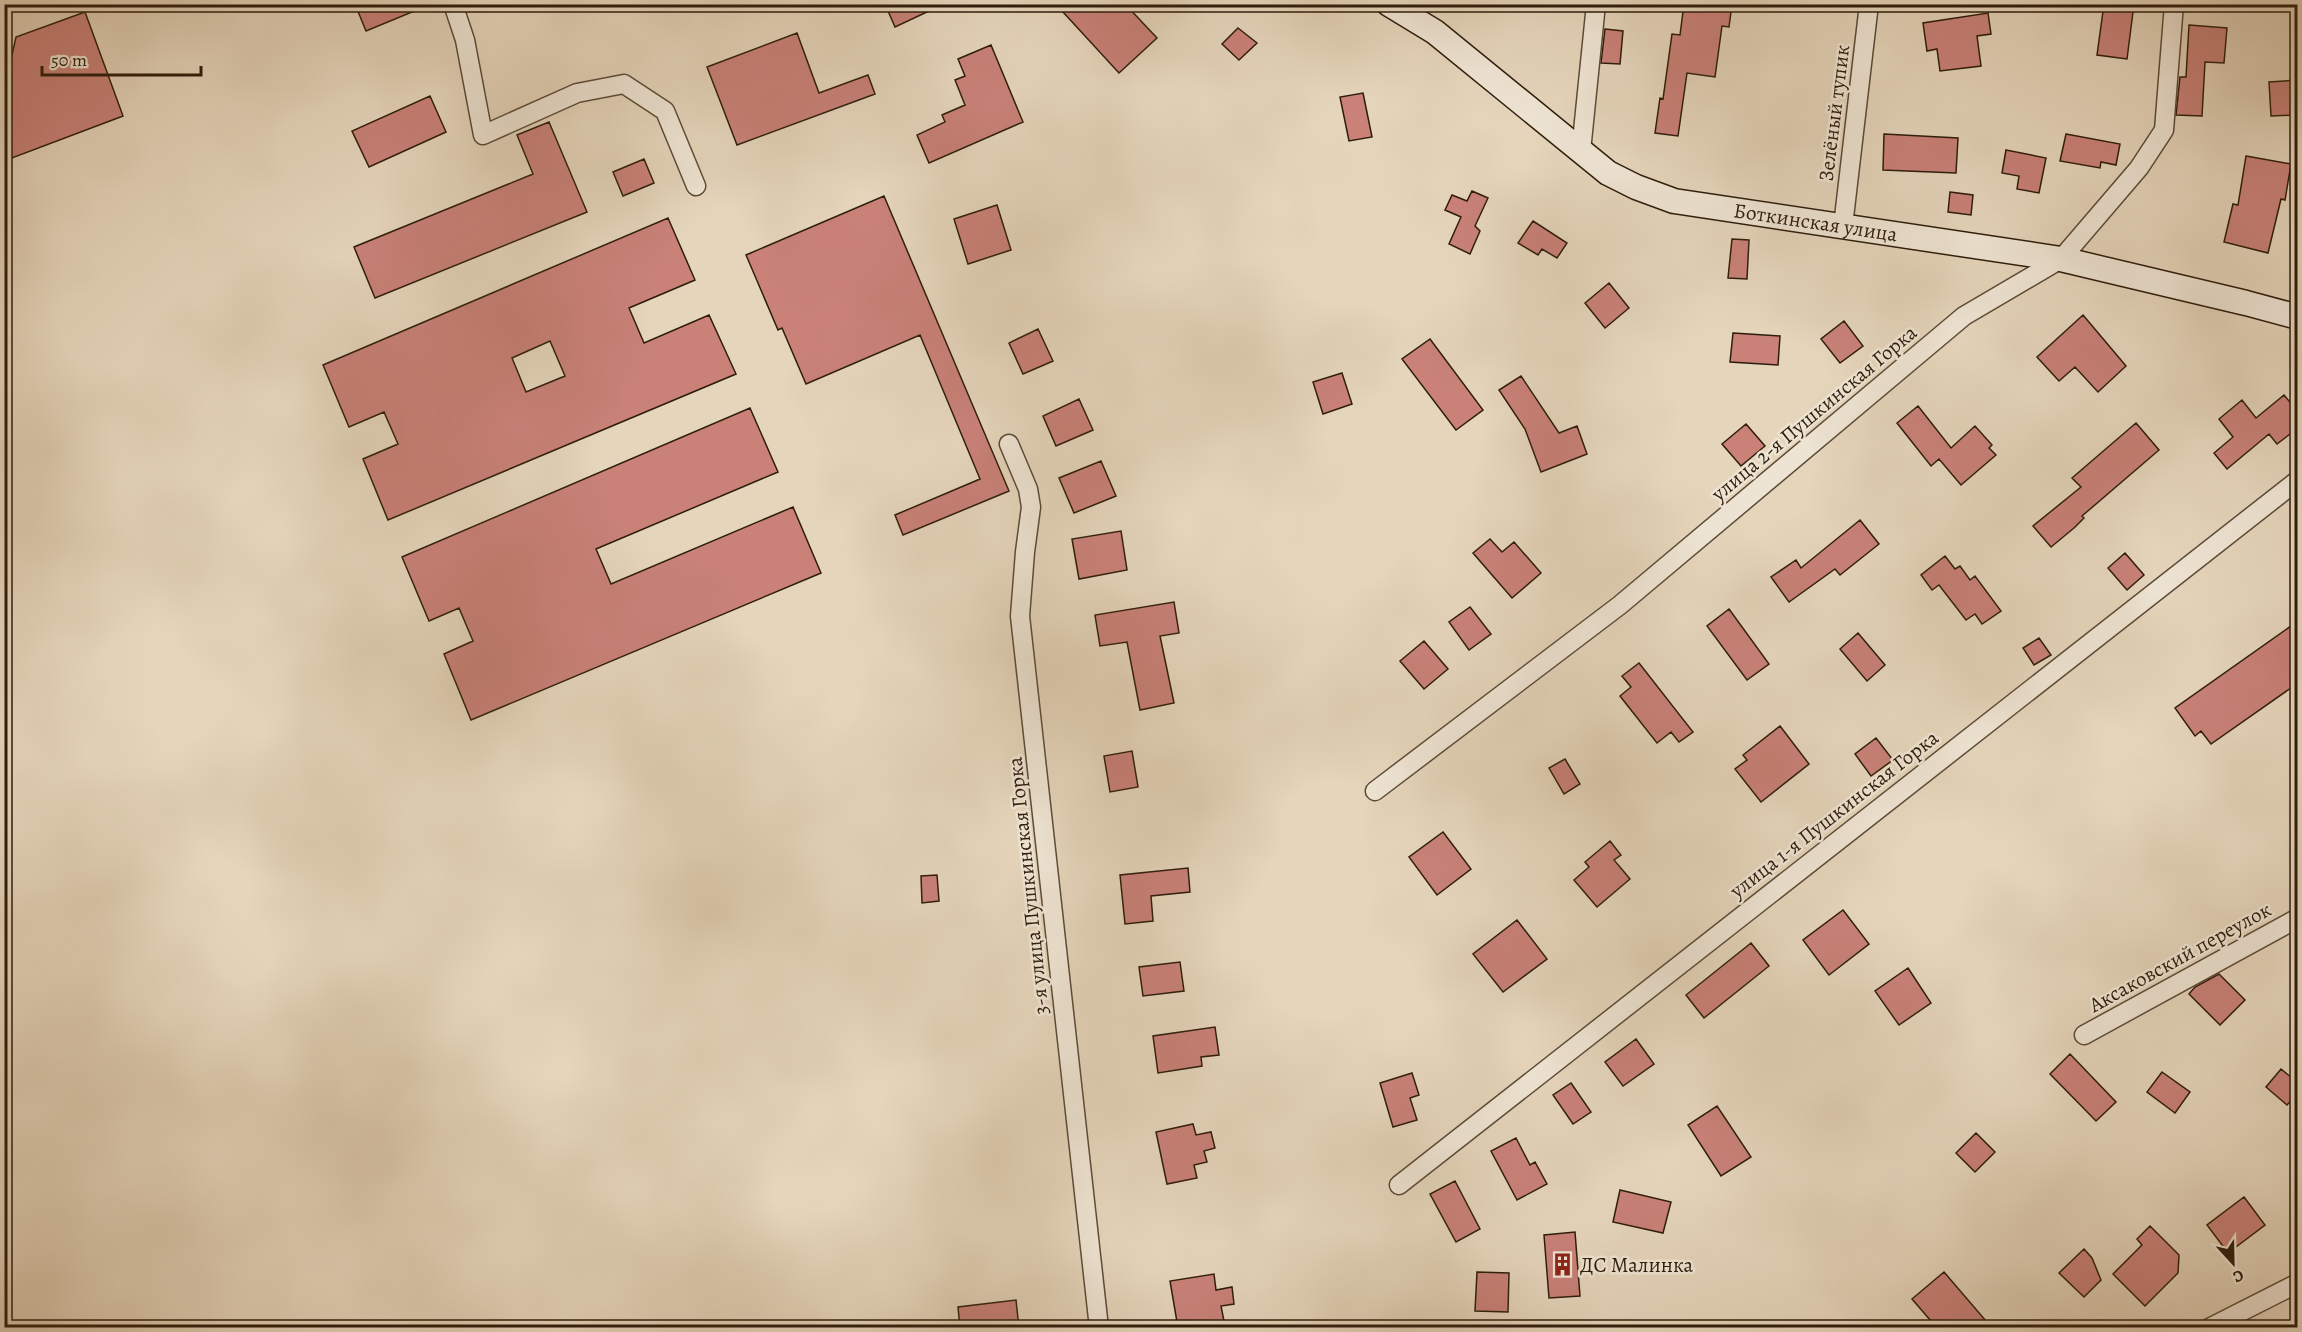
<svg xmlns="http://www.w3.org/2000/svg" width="2302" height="1332" font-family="Alegreya,serif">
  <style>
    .building { fill: #c98178; stroke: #2e1d0c; stroke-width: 1.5; fill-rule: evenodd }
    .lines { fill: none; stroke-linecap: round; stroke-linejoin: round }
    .street-casing { stroke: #5c4b38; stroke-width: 21 }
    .secondary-casing { stroke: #2e1d0c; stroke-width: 27 }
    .street { stroke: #eee4d3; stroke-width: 18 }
    .secondary { stroke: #eee4d3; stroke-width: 24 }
    .labels { text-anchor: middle; stroke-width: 5; stroke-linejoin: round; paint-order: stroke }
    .street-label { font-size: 21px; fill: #2e1d0c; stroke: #eee4d3 }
    .poi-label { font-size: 21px; fill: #2e1d0c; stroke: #eee4d3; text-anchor: start }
  </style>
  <rect width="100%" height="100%" fill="#e5d5bb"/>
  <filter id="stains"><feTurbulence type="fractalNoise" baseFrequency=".00333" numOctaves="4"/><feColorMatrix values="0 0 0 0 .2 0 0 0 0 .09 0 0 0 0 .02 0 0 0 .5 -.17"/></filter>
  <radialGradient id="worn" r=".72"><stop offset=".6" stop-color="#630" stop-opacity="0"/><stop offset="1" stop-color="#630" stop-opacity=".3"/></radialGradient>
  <path class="building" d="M 355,4 L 429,4 L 429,5 L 366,31 Z
    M 885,4 L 944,4 L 895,27 Z
    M 1072,4 L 1125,4 L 1157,38 L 1119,73 L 1063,12 Z
    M 1684,4 L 1732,4 L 1729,27 L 1722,26 L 1715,77 L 1687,73 L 1678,136 L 1655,133 L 1660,98 L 1663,99 L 1672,34 L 1680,35 Z
    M 2104,4 L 2134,4 L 2127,59 L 2097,55 Z
    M 85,12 L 123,116 L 4,161 L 4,91 L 16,37 Z
    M 1988,13 L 1991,34 L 1977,36 L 1981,66 L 1940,71 L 1937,49 L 1927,51 L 1923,23 Z
    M 2189,25 L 2227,28 L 2224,63 L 2205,62 L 2202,116 L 2176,115 L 2180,77 L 2186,77 Z
    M 1238,28 L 1257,43 L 1239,60 L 1222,44 Z
    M 1605,29 L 1623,31 L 1620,64 L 1601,63 Z
    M 797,33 L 819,93 L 868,75 L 875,94 L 737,145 L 707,67 Z
    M 991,45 L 1023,122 L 929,163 L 917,135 L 945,122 L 942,115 L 965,105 L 955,80 L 965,76 L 958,59 Z
    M 2298,80 L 2298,115 L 2271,116 L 2269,82 Z
    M 1363,93 L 1372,137 L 1349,141 L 1340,97 Z
    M 430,96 L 446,132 L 369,167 L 352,131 Z
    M 549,122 L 587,212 L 375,298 L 354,247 L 533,174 L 517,135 Z
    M 1884,134 L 1958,138 L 1956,173 L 1883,170 Z
    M 2066,134 L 2120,144 L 2116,165 L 2101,162 L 2100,168 L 2060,161 Z
    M 2006,150 L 2046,158 L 2039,193 L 2017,189 L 2019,176 L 2002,173 Z
    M 2246,156 L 2291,164 L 2285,200 L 2281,199 L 2268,253 L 2224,242 L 2233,204 L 2238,205 Z
    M 644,159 L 654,183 L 623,196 L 613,172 Z
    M 1472,191 L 1488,198 L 1475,226 L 1480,231 L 1470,254 L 1449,244 L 1461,217 L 1445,210 L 1452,195 L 1467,201 Z
    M 1950,192 L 1973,195 L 1971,215 L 1948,212 Z
    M 884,196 L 1009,491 L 903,535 L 895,515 L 980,479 L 920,335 L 806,384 L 782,328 L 778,330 L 746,255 Z
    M 997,205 L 1011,250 L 968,264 L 954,219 Z
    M 668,218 L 695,280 L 629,308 L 644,343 L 709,315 L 736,374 L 388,520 L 363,459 L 398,444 L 384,412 L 349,427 L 323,365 ZM 550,341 L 565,376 L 526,392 L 512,358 Z
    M 1533,221 L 1567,243 L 1557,258 L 1542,249 L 1538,255 L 1518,243 Z
    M 1732,239 L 1749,240 L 1747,279 L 1728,278 Z
    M 1609,283 L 1629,308 L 1605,328 L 1585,303 Z
    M 2083,315 L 2126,366 L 2098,392 L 2075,367 L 2059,381 L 2037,357 Z
    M 1844,321 L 1863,346 L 1840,363 L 1821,339 Z
    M 1038,329 L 1053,361 L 1023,374 L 1009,343 Z
    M 1733,333 L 1780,336 L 1778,365 L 1730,362 Z
    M 1430,339 L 1483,410 L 1456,430 L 1402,359 Z
    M 1342,373 L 1352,404 L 1323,414 L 1313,382 Z
    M 1521,376 L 1559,433 L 1577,426 L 1587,454 L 1541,472 L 1525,429 L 1499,390 Z
    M 2284,395 L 2298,412 L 2298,428 L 2277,444 L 2269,434 L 2227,469 L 2214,453 L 2233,437 L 2219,419 L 2242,400 L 2256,418 Z
    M 1079,399 L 1093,430 L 1056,446 L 1043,416 Z
    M 1918,406 L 1951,448 L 1975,426 L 1992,445 L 1989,448 L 1996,455 L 1961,485 L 1939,459 L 1931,466 L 1897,423 Z
    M 750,408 L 778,472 L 596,549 L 611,584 L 793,507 L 821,573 L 471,720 L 444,654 L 473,641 L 459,608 L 429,621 L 402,557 Z
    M 2136,423 L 2159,450 L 2082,516 L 2084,518 L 2074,528 L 2051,547 L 2033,526 L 2081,487 L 2072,478 Z
    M 1746,424 L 1765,446 L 1741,466 L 1722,444 Z
    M 1101,461 L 1116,496 L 1074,513 L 1059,478 Z
    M 1860,520 L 1879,544 L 1840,575 L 1835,569 L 1789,602 L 1771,577 L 1796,560 L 1801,568 Z
    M 1121,531 L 1127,570 L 1079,579 L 1072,539 Z
    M 1490,539 L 1502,552 L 1514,542 L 1541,573 L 1512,598 L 1473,553 Z
    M 2125,553 L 2144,575 L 2127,590 L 2108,568 Z
    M 1945,556 L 1955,569 L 1960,566 L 1970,580 L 1975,576 L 2001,611 L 1982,624 L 1975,614 L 1966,620 L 1939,585 L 1932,590 L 1921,575 Z
    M 1174,602 L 1179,633 L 1160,636 L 1174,703 L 1140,710 L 1127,642 L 1100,646 L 1095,615 Z
    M 1470,607 L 1491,634 L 1469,650 L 1449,622 Z
    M 1729,609 L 1769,664 L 1747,680 L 1707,626 Z
    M 2298,621 L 2298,683 L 2211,744 L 2201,731 L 2195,736 L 2175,708 Z
    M 1858,633 L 1885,665 L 1867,681 L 1840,649 Z
    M 2039,638 L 2051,655 L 2034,665 L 2023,648 Z
    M 1424,641 L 1448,669 L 1424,689 L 1400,661 Z
    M 1639,663 L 1693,732 L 1679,742 L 1671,732 L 1657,743 L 1620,696 L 1631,687 L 1622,676 Z
    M 1780,726 L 1809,764 L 1761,802 L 1735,769 L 1747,760 L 1743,755 Z
    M 1876,738 L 1893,760 L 1871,776 L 1855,754 Z
    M 1132,751 L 1138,787 L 1110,792 L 1104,756 Z
    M 1565,759 L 1580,784 L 1564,794 L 1549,768 Z
    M 1443,832 L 1471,869 L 1437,895 L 1409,857 Z
    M 1610,841 L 1621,855 L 1614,860 L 1630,879 L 1597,907 L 1574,880 L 1589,867 L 1585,862 Z
    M 1188,868 L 1190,892 L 1151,896 L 1153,921 L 1125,924 L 1120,875 Z
    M 937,875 L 939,901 L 922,903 L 921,876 Z
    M 1843,910 L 1869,944 L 1829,975 L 1803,940 Z
    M 1517,920 L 1547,959 L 1503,992 L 1473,954 Z
    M 1751,943 L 1769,966 L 1704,1018 L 1686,995 Z
    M 1180,962 L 1184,991 L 1143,996 L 1139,967 Z
    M 1908,968 L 1931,1003 L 1899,1025 L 1875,991 Z
    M 2219,974 L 2245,1000 L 2220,1025 L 2189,994 L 2195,987 Z
    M 1215,1027 L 1219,1055 L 1201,1057 L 1202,1066 L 1158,1073 L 1153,1036 Z
    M 1636,1039 L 1654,1064 L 1623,1086 L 1605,1062 Z
    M 2070,1054 L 2116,1102 L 2096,1121 L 2050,1074 Z
    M 2281,1069 L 2298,1083 L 2298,1093 L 2287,1105 L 2266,1087 Z
    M 2162,1072 L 2190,1092 L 2175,1113 L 2147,1092 Z
    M 1412,1073 L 1419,1095 L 1410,1098 L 1417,1120 L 1393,1127 L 1380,1083 Z
    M 1571,1083 L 1591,1112 L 1573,1124 L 1553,1095 Z
    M 1717,1106 L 1751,1157 L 1721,1176 L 1688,1125 Z
    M 1193,1124 L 1196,1135 L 1211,1132 L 1215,1148 L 1204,1151 L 1207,1162 L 1194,1165 L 1197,1178 L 1167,1184 L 1156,1132 Z
    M 1976,1133 L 1995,1152 L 1975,1172 L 1956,1153 Z
    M 1516,1138 L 1530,1165 L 1535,1162 L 1547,1184 L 1517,1200 L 1491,1151 Z
    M 1455,1181 L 1480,1229 L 1456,1242 L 1430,1194 Z
    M 1620,1190 L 1671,1202 L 1663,1233 L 1613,1222 Z
    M 2244,1197 L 2265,1225 L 2228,1253 L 2207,1225 Z
    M 2150,1226 L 2179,1255 L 2178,1273 L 2145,1306 L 2113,1274 L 2142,1245 L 2137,1239 Z
    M 1575,1232 L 1580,1296 L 1549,1298 L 1544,1235 Z
    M 2084,1249 L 2092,1258 L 2101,1280 L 2084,1297 L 2059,1273 Z
    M 1477,1272 L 1509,1273 L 1508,1312 L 1475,1311 Z
    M 1944,1272 L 1992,1328 L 1937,1328 L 1912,1299 Z
    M 1214,1274 L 1216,1290 L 1232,1287 L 1234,1304 L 1221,1306 L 1224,1321 L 1178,1328 L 1170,1281 Z
    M 1016,1300 L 1019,1328 L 960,1328 L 958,1307 Z"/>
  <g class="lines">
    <defs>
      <path id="street" d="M 453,4 L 465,40 L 483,135 L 577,93 L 624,84 L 665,111 L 696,186
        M 1581,151 L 1596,4
        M 1843,226 L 1869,4
        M 1009,444 L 1028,489 L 1031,507 L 1025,552 L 1020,616 L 1099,1328
        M 1375,791 L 1620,605 L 1964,316 L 2061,259 L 2139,168 L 2164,130 L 2174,4
        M 2084,1035 L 2298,918
        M 1399,1185 L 2298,480
        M 2209,1328 L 2298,1283"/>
      <g id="secondary">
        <path id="s1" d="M 1389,4 L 1435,32 L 1608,173 L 1636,187 L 1674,201 L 2061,259 L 2246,303 L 2298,317"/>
      </g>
    </defs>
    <use href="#street" class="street-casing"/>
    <use href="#secondary" class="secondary-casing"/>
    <use href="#street" class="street"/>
    <use href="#secondary" class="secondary"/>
  </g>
  <defs>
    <symbol id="building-bare" viewBox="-9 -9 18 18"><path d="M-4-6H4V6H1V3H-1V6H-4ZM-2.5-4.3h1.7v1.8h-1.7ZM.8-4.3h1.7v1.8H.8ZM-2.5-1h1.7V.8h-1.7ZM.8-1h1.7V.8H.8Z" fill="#8f2418" stroke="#eee4d3" stroke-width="2.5" paint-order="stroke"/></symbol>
  </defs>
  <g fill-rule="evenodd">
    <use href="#building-bare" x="1546" y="1248" width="33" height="33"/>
  </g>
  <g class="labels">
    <g class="street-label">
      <text transform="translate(1834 113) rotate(-83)" y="7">Зелёный тупик</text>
      <text dy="7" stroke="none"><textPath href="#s1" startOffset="492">Боткинская улица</textPath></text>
      <text transform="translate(1814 413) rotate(-40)" y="7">улица 2-я Пушкинская Горка</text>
      <text transform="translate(1834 814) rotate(-38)" y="7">улица 1-я Пушкинская Горка</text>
      <text transform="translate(1028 886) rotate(-96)" y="7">3-я улица Пушкинская Горка</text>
      <text transform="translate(2180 957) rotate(-29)" y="7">Аксаковский переулок</text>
    </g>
    <g class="poi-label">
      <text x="1580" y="1272">ДС Малинка</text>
    </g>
  </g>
  <rect width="2302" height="1332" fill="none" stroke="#e5d5bb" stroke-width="24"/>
  <rect x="6" y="6" width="2290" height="1320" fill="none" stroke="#2e1d0c" stroke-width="3"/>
  <rect x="12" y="12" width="2278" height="1308" fill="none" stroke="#2e1d0c" stroke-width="1.5"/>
  <g transform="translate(2233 1263) rotate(158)" stroke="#eee4d3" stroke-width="4.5" paint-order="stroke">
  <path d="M0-4.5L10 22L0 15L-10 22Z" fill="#2e1d0c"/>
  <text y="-9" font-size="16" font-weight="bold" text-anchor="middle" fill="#2e1d0c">С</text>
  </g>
  <path d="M42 66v9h159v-9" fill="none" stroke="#2e1d0c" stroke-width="3"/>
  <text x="51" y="66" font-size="18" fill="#2e1d0c" stroke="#eee4d3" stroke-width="4.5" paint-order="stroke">50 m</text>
  <rect width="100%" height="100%" filter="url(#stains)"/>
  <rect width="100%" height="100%" fill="url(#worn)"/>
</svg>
